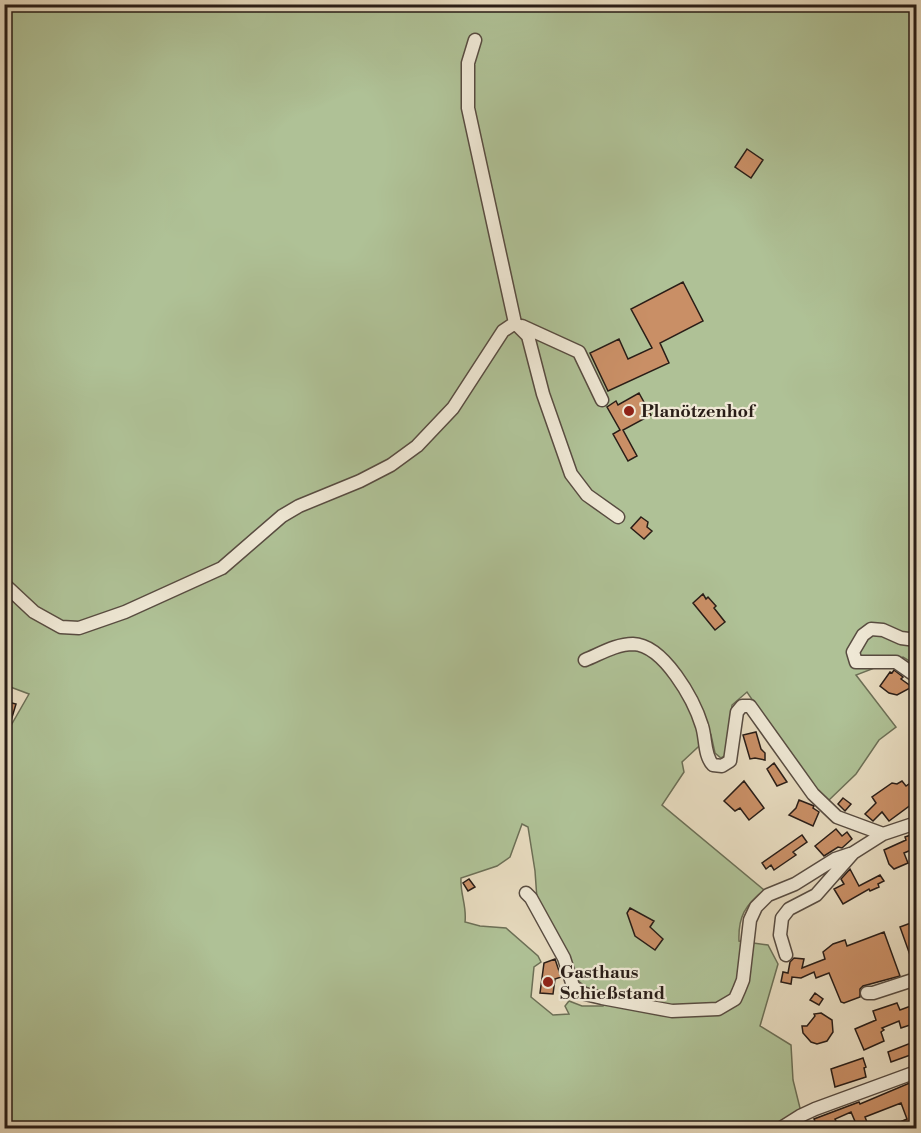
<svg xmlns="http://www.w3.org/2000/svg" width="921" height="1133" font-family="'Libre Bodoni',serif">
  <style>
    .green { fill: #afc196; stroke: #6c6f56; stroke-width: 1.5; fill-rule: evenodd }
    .building { fill: #c98f66; stroke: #291d17; stroke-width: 1.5 }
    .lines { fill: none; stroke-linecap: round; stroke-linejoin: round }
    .minor-casing { stroke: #584c41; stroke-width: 15 }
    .minor { stroke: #efe8d5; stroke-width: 12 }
    .poi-dot { fill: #8f2418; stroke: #efe8d5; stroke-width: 2 }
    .labels { text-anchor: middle; stroke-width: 4.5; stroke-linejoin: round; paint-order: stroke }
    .poi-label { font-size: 18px; font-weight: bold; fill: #291d17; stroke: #efe8d5; text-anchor: start }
  </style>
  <rect width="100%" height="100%" fill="#e7dbbf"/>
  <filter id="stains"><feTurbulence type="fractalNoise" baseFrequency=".00333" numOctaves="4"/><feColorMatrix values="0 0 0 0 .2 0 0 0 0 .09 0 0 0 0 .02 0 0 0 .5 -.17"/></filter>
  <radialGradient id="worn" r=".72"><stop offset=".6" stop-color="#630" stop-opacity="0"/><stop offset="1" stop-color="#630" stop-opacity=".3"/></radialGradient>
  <path class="green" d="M 5,5 L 916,5 L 916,665 L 903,657 L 856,675 L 896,727 L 879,740 L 856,774 L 828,801 L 805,777 L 747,692 L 732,705 L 728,754 L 721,758 L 715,753 L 711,735 L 682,762 L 684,772 L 662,805 L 764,890 C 745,905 738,917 739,941 L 768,945 L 778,964 L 760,1026 L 791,1045 L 793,1080 L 801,1112 L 769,1128 L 5,1128 L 5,736 L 29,694 L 5,685 ZM 522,824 L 528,827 L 535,871 L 537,899 L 573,977 L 593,992 L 611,997 L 603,1006 L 582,1006 L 569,1001 L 565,1006 L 569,1014 L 553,1015 L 531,997 L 534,967 L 541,962 L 538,956 L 506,928 L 480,926 L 465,922 C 467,906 460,894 461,878 L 497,866 L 510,857 Z"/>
  <path class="building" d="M 747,149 L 763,160 L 751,178 L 735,167 Z
    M 683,282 L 703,321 L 660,343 L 669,363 L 608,391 L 590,353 L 619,339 L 628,359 L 652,348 L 631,309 Z
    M 639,393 L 651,415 L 623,430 L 637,456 L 628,461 L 613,434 L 620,430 L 607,407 L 616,401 L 618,405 Z
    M 641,517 L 648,522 L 647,527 L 652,531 L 644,539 L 631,528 Z
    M 703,594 L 706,599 L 708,597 L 716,606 L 714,608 L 725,622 L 715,630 L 693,603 Z
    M 894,670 L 903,677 L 901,679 L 912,687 L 897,695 L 889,693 L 880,686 L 890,672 L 892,673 Z
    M 4,701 L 16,704 L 7,734 L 4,734 Z
    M 756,732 L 761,749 L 765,753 L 765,760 L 755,758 L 750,759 L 743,735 Z
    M 774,763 L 787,782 L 777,786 L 767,769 Z
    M 916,779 L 916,801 L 889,821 L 882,812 L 873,821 L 865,814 L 876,803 L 872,797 L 892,783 L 897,784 L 902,781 L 906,786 Z
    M 744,781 L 764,808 L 749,820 L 740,808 L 735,811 L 724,801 Z
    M 843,798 L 851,804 L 845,811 L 838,804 Z
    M 799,800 L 814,806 L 813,808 L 819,812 L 813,826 L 789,815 L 796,808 Z
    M 836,829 L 842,836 L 847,832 L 852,839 L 842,848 L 838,847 L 824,856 L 815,846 Z
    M 916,833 L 916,848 L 904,853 L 908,863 L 894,869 L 889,864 L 884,850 L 906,840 L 905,837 Z
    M 802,835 L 807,842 L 793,852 L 796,855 L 774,870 L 771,865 L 766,869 L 762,863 Z
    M 850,869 L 859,886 L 880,875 L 884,881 L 878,884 L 879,887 L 870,891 L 869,889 L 843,904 L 834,889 L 844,884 L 841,879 Z
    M 469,879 L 475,887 L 468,891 L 463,883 Z
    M 630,908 L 654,921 L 650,927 L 663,939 L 655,950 L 635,936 L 627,913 Z
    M 916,921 L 916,968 L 915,969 L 900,927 Z
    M 884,932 L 900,976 L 863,986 L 860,989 L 860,997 L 844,1003 L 841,1002 L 829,973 L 816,978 L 814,972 L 801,978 L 792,977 L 791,984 L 781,982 L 783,972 L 788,973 L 790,962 L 794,958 L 804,959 L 802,968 L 825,959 L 823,952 L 833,944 L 845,940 L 847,946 Z
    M 555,959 L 561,977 L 555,979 L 553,994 L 540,993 L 544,963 Z
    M 815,993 L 823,999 L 819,1005 L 810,1000 Z
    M 897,1003 L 900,1010 L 916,1004 L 916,1023 L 901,1028 L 899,1021 L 882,1028 L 884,1030 L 881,1032 L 884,1041 L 864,1050 L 855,1029 L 876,1020 L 873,1011 Z
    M 821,1013 L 832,1020 L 833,1032 L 827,1041 L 817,1044 L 811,1042 L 803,1033 L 802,1026 L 807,1026 L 815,1016 L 814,1014 Z
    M 916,1041 L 916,1053 L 891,1062 L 888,1052 Z
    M 863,1058 L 866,1067 L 864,1068 L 866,1077 L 835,1087 L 831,1069 Z
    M 912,1082 L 916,1095 L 916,1128 L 886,1128 L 907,1119 L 901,1103 L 865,1117 L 867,1122 L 857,1126 L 851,1112 L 835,1119 L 838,1125 L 830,1128 L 818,1128 L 814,1119 L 859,1102 L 860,1104 Z"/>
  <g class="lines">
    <defs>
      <path id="minor" d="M 475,40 L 468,63 L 468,108 L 515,323 L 528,336 L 543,394 L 571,474 L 587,495 L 618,517
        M 522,326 L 579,352 L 602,400
        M 4,584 L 34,612 L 61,627 L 79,628 L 125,612 L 222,568 L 282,516 L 299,506 L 360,481 L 391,465 L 417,446 L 453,408 L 503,331 L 515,323
        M 916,640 L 901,638 L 883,630 L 871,629 L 863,635 L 853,652 L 856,662 L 896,662 L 916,676
        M 585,660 C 600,654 616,644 633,644 C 664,645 694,700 702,726 C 706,738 704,756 713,765 L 722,766 L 730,761 L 737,712 L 742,706 L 750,706 L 813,794 L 837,817 L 883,834
        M 526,893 L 531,898 L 564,958 L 573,986 L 581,993 L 602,998 L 672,1011 L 718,1009 L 735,999 L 739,990 L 743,980 L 750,920 L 756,907 L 768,895 L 795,884 L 835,859 L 853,853 L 883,834 L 916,823
        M 786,955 L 780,935 L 782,918 L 789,909 L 816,895 L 853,853
        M 867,993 L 873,993 L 916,979
        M 781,1128 L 800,1116 L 815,1109 L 916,1072"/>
    </defs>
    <use href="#minor" class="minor-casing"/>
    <use href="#minor" class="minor"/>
  </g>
  <g class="poi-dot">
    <circle cx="629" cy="411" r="6"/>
    <circle cx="548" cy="982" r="6"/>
  </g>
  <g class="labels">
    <g class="poi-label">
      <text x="641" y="417">Planötzenhof</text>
      <text x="560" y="978">Gasthaus<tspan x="560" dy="21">Schießstand</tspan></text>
    </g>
  </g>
  <rect width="921" height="1133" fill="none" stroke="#e7dbbf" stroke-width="24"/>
  <rect x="6" y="6" width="909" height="1121" fill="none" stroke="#291d17" stroke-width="3"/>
  <rect x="12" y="12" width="897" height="1109" fill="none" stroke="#291d17" stroke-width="1.5"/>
  <rect width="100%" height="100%" filter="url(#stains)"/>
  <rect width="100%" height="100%" fill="url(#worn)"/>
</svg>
